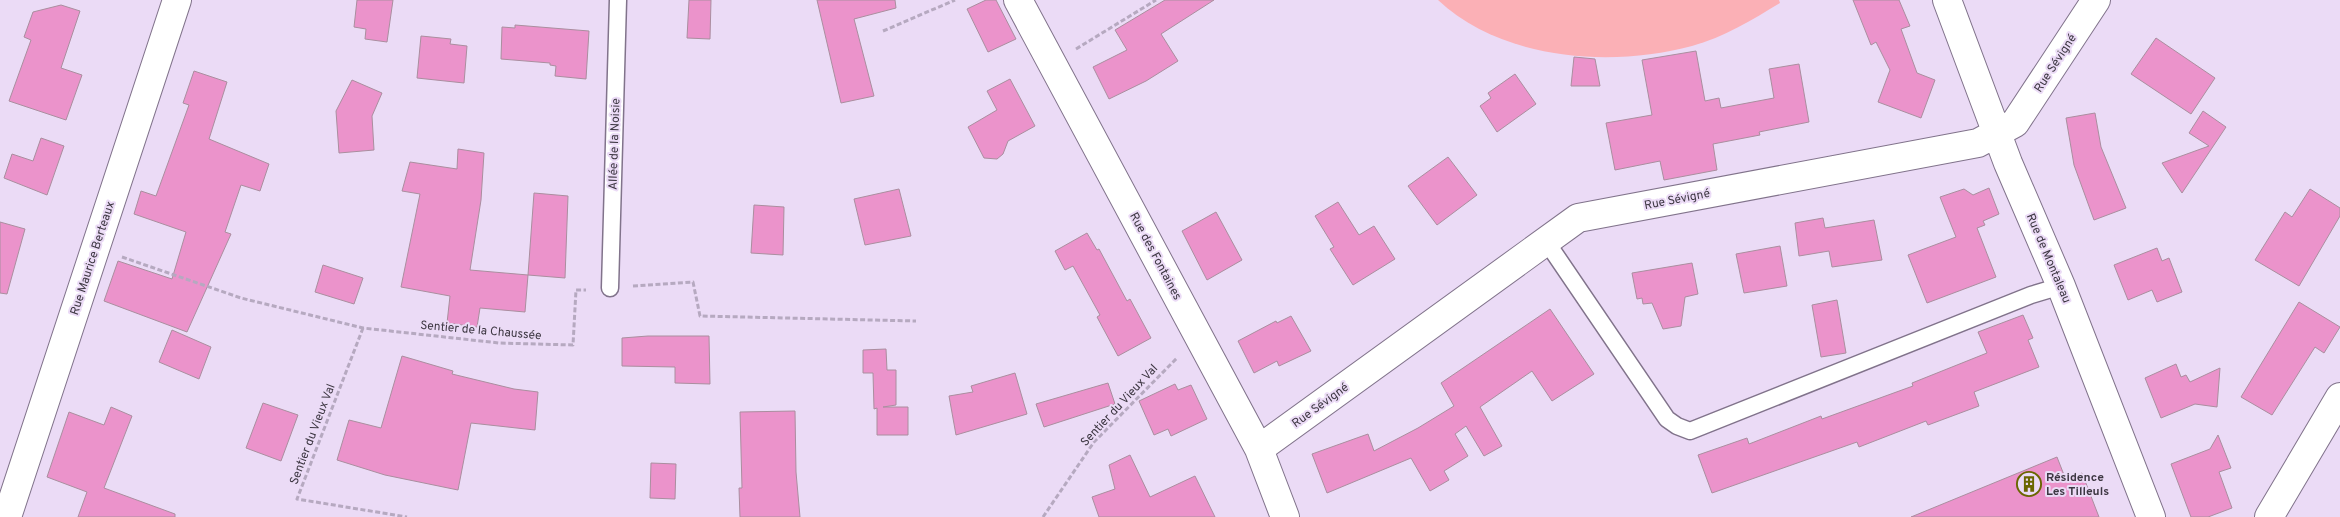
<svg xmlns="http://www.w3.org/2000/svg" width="2340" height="517" font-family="Overpass,sans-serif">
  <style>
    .green { fill: #fbb0b6 }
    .building { fill: #eb93cb; stroke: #aa8e9f }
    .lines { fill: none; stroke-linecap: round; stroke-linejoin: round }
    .lane-casing { stroke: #81738b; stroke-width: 19 }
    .street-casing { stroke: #81738b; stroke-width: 30 }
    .secondary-casing { stroke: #81738b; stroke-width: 30 }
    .path { stroke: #b6a9c0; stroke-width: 3; stroke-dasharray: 5 2.5; stroke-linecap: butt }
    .lane { stroke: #fff; stroke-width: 16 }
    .street { stroke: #fff; stroke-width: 28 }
    .secondary { stroke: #fff; stroke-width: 28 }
    .labels { text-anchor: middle; stroke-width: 4; stroke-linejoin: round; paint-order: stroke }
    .street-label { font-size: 12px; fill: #3d3742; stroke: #ebdbf6 }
    .poi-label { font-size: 12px; font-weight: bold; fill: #3d3742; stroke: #ebdbf6; text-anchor: start }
  </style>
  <rect width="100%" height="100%" fill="#ebdbf6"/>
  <path class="green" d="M 1438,0 L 1779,0 L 1780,3 C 1752,20 1724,37 1692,46 C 1610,68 1502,60 1438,0 Z"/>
  <path class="building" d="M 357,0 L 393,0 L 387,42 L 365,39 L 366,29 L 354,27 Z
    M 689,0 L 711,0 L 710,39 L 687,38 Z
    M 817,0 L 895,0 L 896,8 L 854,19 L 874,96 L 841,103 Z
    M 986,0 L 996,0 L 1016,39 L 988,52 L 967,9 Z
    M 1165,0 L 1214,0 L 1161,34 L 1178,61 L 1146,81 L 1109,99 L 1093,67 L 1127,50 L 1115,30 Z
    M 1853,0 L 1899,0 L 1910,26 L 1901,29 L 1917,73 L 1935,80 L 1921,118 L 1878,102 L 1890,70 L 1876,42 L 1871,45 Z
    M 61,5 L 80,11 L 61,68 L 82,75 L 66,120 L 9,101 L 31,40 L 24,37 L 33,12 Z
    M 515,25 L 589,31 L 586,79 L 555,76 L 556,66 L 550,65 L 550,63 L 501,59 L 502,27 L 515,28 Z
    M 421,36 L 451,39 L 450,44 L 467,46 L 464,83 L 417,78 Z
    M 2156,38 L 2215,78 L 2191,114 L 2131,74 Z
    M 1696,51 L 1705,101 L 1719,98 L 1721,108 L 1774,98 L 1769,69 L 1799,64 L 1809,122 L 1759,132 L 1760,135 L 1713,144 L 1717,170 L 1664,180 L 1660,161 L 1615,170 L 1606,123 L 1652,115 L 1642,60 Z
    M 1574,57 L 1595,59 L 1600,86 L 1571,86 Z
    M 194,71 L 227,82 L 209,139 L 269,164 L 260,191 L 241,185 L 225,232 L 231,234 L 187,332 L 104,301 L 118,261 L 172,279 L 186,232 L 134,214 L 141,191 L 156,196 L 189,105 L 183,103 Z
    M 1515,74 L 1536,104 L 1497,132 L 1480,106 L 1491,98 L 1488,93 Z
    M 1010,79 L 1035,126 L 1008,141 L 1003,154 L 997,159 L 984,158 L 968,127 L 997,110 L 987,91 Z
    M 352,80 L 382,93 L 372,116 L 374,150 L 339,153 L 336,111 Z
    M 2203,111 L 2226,127 L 2182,193 L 2162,163 L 2209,146 L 2189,133 Z
    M 2095,113 L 2101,147 L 2126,208 L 2094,220 L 2074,165 L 2066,118 Z
    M 41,138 L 64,146 L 47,195 L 4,178 L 12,154 L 33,161 Z
    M 458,149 L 484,153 L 481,200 L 470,270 L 528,275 L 525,312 L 480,308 L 477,327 L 447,323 L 450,296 L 401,287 L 420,194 L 402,191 L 410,162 L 457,169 Z
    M 1448,157 L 1477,195 L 1437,225 L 1408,186 Z
    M 1989,188 L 1999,214 L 1983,221 L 1985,225 L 1977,228 L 1996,277 L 1927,303 L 1908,255 L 1956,237 L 1940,197 L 1964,189 L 1973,195 Z
    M 899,189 L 911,236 L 865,245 L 854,199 Z
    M 2310,189 L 2340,208 L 2340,216 L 2299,286 L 2255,260 L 2285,212 L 2292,217 Z
    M 534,193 L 568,196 L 565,278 L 528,275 Z
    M 1338,202 L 1359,235 L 1374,226 L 1395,259 L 1353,285 L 1330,249 L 1334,247 L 1315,216 Z
    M 754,205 L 784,207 L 783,255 L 751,253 Z
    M 1216,212 L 1242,260 L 1207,280 L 1182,231 Z
    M 1823,218 L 1825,228 L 1874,220 L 1882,260 L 1832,267 L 1829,251 L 1799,256 L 1795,223 Z
    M 0,222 L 25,229 L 7,294 L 0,293 Z
    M 1087,233 L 1097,250 L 1099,249 L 1127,301 L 1130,299 L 1151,338 L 1118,356 L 1097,317 L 1100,315 L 1073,266 L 1065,270 L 1055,251 Z
    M 1780,246 L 1787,286 L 1744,293 L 1736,254 Z
    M 2157,248 L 2162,261 L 2169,258 L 2182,292 L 2157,302 L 2152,290 L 2128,300 L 2114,265 Z
    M 1692,263 L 1698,294 L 1685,297 L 1681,326 L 1663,329 L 1652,303 L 1643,304 L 1642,298 L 1637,299 L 1632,273 Z
    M 323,265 L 363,278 L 354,304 L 315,292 Z
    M 1837,300 L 1846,353 L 1821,357 L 1812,305 Z
    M 2299,302 L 2340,327 L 2324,353 L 2315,347 L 2272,415 L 2241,397 Z
    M 1550,309 L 1594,374 L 1552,401 L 1532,371 L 1480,407 L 1502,446 L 1484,456 L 1466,426 L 1455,434 L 1468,456 L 1444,471 L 1449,480 L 1430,491 L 1411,458 L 1327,493 L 1312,454 L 1368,434 L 1374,451 L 1418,428 L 1454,406 L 1441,383 Z
    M 2023,315 L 2033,338 L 2028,340 L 2039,367 L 1974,392 L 1979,406 L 1928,425 L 1926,421 L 1859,447 L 1857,442 L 1712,493 L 1698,455 L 1747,438 L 1749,444 L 1821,416 L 1822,419 L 1913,386 L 1912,383 L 1987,353 L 1978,332 Z
    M 1291,316 L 1311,351 L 1279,366 L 1277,361 L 1254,373 L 1238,341 L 1276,321 L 1277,323 Z
    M 172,330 L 211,347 L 199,379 L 159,362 Z
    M 648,336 L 709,336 L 710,384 L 675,383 L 675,367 L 622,366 L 622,338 Z
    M 886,349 L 887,370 L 896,370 L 896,405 L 883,407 L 908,407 L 908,435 L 877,435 L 877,408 L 874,409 L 873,373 L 863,373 L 863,350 Z
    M 402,356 L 453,371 L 452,374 L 514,389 L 538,392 L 535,430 L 471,423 L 458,490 L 385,475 L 337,460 L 349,420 L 381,428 Z
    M 2176,364 L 2181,377 L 2186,375 L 2190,382 L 2220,368 L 2217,407 L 2195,404 L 2161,418 L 2145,378 Z
    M 1015,373 L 1027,414 L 956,435 L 949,396 L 973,392 L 971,386 Z
    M 1108,383 L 1115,404 L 1044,427 L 1036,404 Z
    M 1175,384 L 1178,390 L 1191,385 L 1207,419 L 1171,436 L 1168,429 L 1154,435 L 1139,401 Z
    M 263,403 L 298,415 L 281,461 L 246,448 Z
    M 111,407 L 132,416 L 104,488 L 175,514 L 175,517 L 78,517 L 87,492 L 47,477 L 69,412 L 104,425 Z
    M 795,411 L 796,472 L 800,517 L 740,517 L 739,488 L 742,488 L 740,412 Z
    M 2218,435 L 2231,468 L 2219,472 L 2232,508 L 2208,517 L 2191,517 L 2171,464 L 2210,449 Z
    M 1130,455 L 1150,497 L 1195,476 L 1215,517 L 1099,517 L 1092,497 L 1115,489 L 1109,465 Z
    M 2057,457 L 2066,480 L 2082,473 L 2099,517 L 1911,517 Z
    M 651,463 L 676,464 L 675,499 L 650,498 Z"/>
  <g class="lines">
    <defs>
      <path id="lane" d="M 1546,241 L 1667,419 L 1677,426 L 1690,431 L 2031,295 L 2061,286
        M 610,288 L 618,0"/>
      <path id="street" d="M 1018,0 L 1259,449 L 1285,517
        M 1947,0 L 2008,163 L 2061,286 L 2151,517
        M 1259,449 L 1578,218 L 1978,143 L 2015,123 L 2096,0
        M 2269,517 L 2340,397"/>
      <path id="secondary" d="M 7,517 L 177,0"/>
    </defs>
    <use href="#lane" class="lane-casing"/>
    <use href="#street" class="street-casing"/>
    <use href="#secondary" class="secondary-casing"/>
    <path class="path" d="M 883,31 L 955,0
      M 1076,49 L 1156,0
      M 122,257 L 241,298 L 363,328 L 499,343 L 573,345 L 576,290 L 586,290
      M 633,286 L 693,282 L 700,316 L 916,321
      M 363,328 L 297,499 L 407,517
      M 1043,517 L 1094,442 L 1177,358"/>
    <use href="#lane" class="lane"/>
    <use href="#street" class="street"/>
    <use href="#secondary" class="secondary"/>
  </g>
  <defs>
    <symbol id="building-ring" viewBox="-11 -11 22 22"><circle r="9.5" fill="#ebdbf6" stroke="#6a6600" stroke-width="1.5"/><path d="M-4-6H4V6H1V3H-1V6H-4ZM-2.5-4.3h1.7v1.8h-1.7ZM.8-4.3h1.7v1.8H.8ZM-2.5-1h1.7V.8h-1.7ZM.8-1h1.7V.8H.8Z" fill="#6a6600"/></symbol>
  </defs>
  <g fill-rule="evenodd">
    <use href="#building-ring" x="2015" y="470" width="28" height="28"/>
  </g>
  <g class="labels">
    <g class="street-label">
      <text transform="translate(2055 63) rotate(-57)" y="4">Rue Sévigné</text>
      <text transform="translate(614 144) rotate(-88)" y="4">Allée de la Noisie</text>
      <text transform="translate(1677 199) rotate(-11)" y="4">Rue Sévigné</text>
      <text transform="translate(1156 256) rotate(62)" y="4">Rue des Fontaines</text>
      <text transform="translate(92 258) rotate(-72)" y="4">Rue Maurice Berteaux</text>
      <text transform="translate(2049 258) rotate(67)" y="4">Rue de Montaleau</text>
      <text transform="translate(481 330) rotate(5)" y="4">Sentier de la Chaussée</text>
      <text transform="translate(1119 405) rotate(-47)" y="4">Sentier du Vieux Val</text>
      <text transform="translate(1320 405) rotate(-36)" y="4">Rue Sévigné</text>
      <text transform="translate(312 434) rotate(-69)" y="4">Sentier du Vieux Val</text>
    </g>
    <g class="poi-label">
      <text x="2046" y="481">Résidence<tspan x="2046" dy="14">Les Tilleuls</tspan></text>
    </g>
  </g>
</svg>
